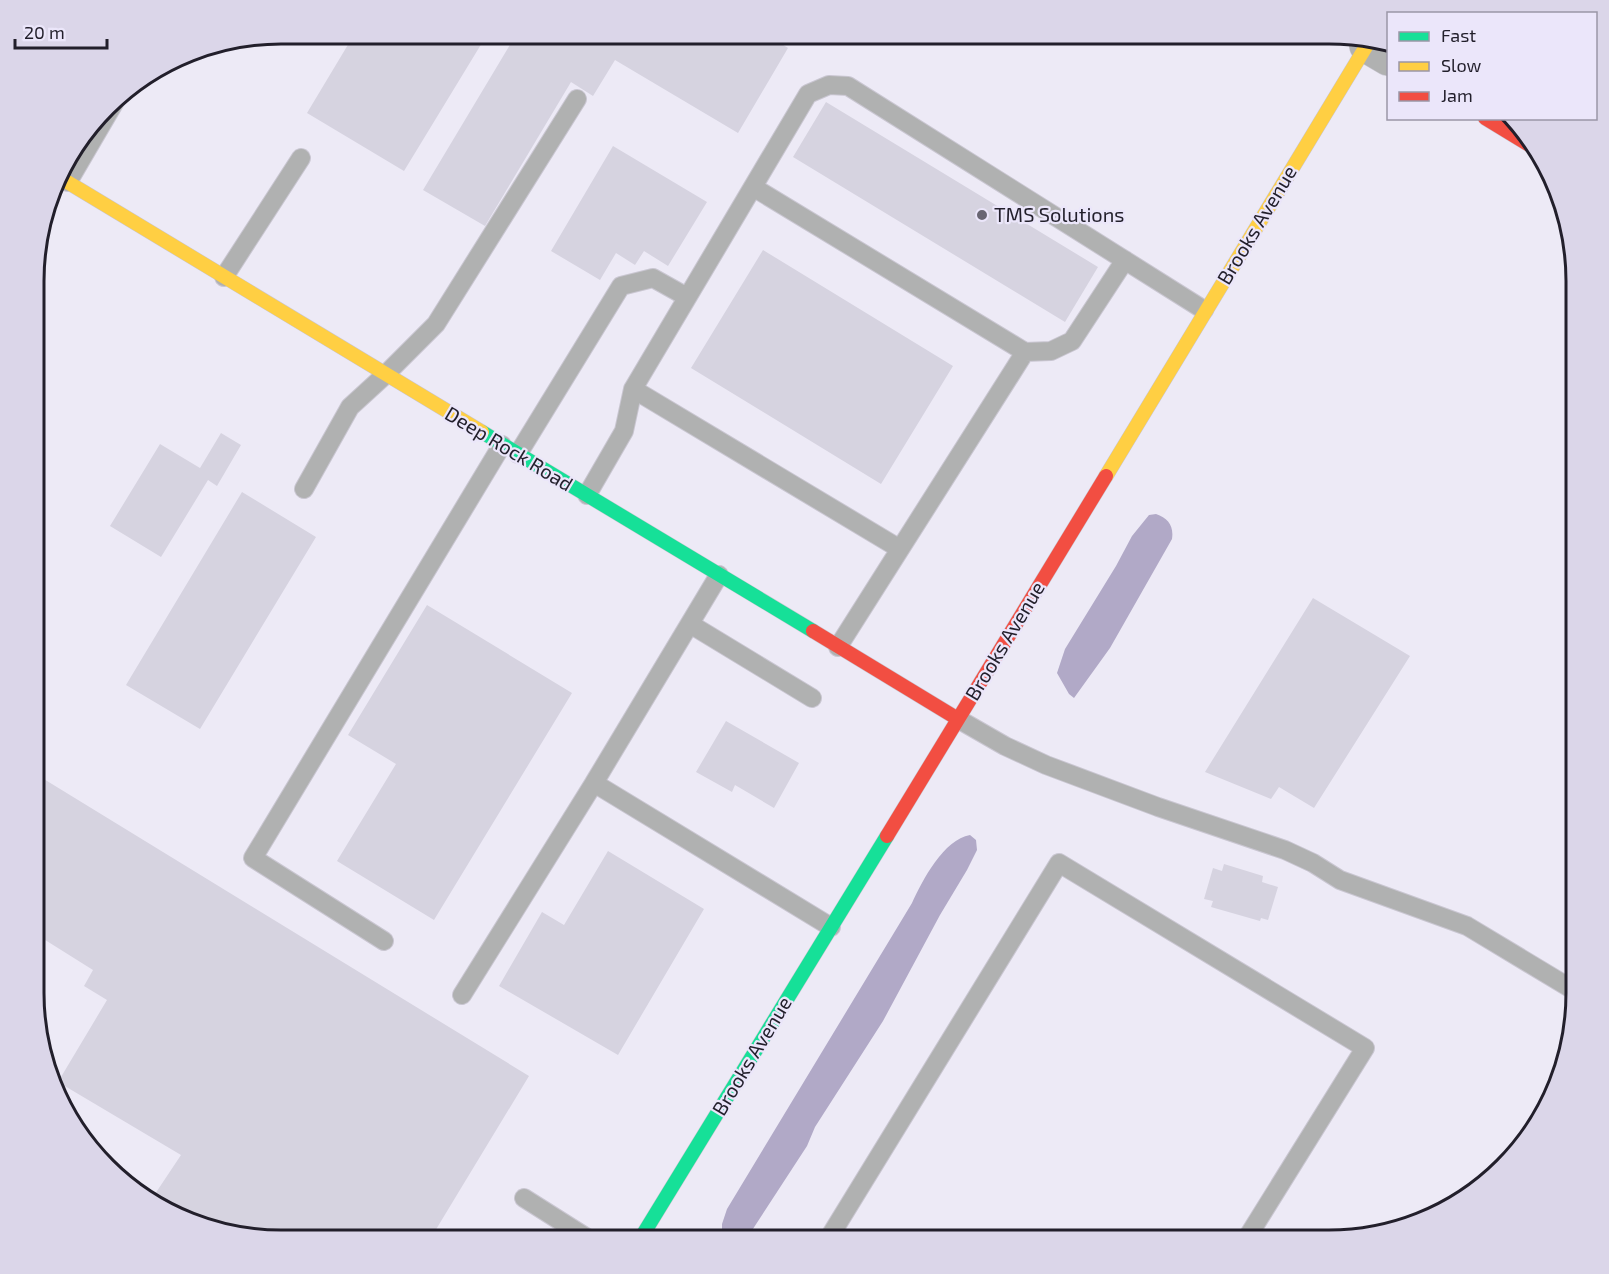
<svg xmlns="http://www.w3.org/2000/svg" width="1609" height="1274" font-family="'Exo 2',sans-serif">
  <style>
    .water { fill: #b1a9c7 }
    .building { fill: #d6d3e0 }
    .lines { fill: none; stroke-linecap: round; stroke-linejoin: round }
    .lane-casing { stroke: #c9c6d1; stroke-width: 20 }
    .street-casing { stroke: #c9c6d1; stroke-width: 34 }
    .fast-casing { stroke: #c9c6d1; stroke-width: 15 }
    .slow-casing { stroke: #c9c6d1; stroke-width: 15 }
    .jam-casing { stroke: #c9c6d1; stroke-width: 15 }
    .lane { stroke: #b0b1b1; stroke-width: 18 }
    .street { stroke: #b0b1b1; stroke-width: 33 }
    .fast { stroke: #16e098; stroke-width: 14 }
    .slow { stroke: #ffcf43; stroke-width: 14 }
    .jam { stroke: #f24e42; stroke-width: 14 }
    .poi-dot { fill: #696672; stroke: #ebe6fa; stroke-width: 2 }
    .labels { text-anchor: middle; stroke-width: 4.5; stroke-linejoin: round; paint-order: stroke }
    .poi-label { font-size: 20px; fill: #221f2b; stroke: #ebe6fa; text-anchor: start }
    .street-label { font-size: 20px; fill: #221f2b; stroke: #ebe6fa }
    .rim { fill: none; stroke: #221f2b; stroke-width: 3 }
  </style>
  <rect width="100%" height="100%" fill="#edeaf6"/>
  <path class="water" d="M 1156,514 C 1168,518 1174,526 1172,539 L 1110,648 L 1074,698 L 1069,694 L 1057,673 L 1065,649 L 1116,566 L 1132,536 L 1149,515 Z
    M 970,835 L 976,840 L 977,850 L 967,870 L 940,915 L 883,1021 L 815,1127 L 807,1146 L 749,1235 L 740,1239 L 729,1239 L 722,1234 L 722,1224 L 727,1209 L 912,903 C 922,881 944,839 970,835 Z"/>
  <path class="building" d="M 355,33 L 488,33 L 404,171 L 307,113 Z
    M 517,33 L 764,33 L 788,48 L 738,133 L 615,60 L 593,96 L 571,82 L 485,226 L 423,190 Z
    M 826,102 L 1098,267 L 1065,322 L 793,157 Z
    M 613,146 L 707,202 L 668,266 L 644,251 L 635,265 L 616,253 L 600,280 L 551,251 Z
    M 763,250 L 953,366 L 881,484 L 691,368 Z
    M 35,367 L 45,374 L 35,389 Z
    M 221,433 L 241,445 L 217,486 L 208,480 L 161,557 L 110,526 L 160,444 L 200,468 Z
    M 242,492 L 316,537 L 200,729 L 126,685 Z
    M 1313,598 L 1410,656 L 1314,808 L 1279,787 L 1271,799 L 1205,772 Z
    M 427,605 L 572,693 L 434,920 L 337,861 L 396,764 L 348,735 Z
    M 726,721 L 799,763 L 774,808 L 735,785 L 732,792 L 696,772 Z
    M 34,773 L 529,1076 L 429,1241 L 265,1240 L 186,1222 L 151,1200 L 181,1155 L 58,1082 L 107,1000 L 84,986 L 93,970 L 34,933 Z
    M 608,851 L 704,909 L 618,1055 L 499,986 L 542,912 L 564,925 Z
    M 1224,864 L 1263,876 L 1262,882 L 1278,887 L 1268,920 L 1261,918 L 1260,921 L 1211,907 L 1213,901 L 1204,899 L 1213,868 L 1222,871 Z"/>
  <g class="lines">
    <defs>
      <path id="lane" d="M 68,182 L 120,93
        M 753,187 L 1025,352
        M 224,277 L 301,158
        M 633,389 L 900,549
        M 518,454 L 621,286 L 653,278 L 687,297
        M 304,489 L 350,407 L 385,375 L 436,324 L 577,99
        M 587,495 L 624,431 L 633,389 L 808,94 L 829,85 L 848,86 L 1204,310
        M 690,624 L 812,698
        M 838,647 L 1025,352 L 1051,351 L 1072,341 L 1125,260
        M 958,719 L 1005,746 L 1046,765 L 1158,807 L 1285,850 L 1313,863 L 1340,880 L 1467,926 L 1575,991
        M 594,783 L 719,575
        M 384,941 L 253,858 L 502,445
        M 462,995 L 594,783 L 831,927
        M 524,1198 L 592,1241
        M 827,1241 L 1059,863 L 1365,1048 L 1245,1241"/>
      <path id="street" d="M 1366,46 L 1388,59"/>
      <path id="fast" d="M 482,432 L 813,631
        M 639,1241 L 887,836"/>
      <path id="slow" d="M 59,177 L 482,432
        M 1106,476 L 1370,40"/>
      <path id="jam" d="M 1485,118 L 1531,146
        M 813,631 L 958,719
        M 887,836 L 1106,476"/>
    </defs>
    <use href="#lane" class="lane-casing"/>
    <use href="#street" class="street-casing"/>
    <use href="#fast" class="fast-casing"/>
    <use href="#slow" class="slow-casing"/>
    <use href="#jam" class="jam-casing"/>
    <use href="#lane" class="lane"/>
    <use href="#street" class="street"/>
    <use href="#fast" class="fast"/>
    <use href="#slow" class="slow"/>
    <use href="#jam" class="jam"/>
  </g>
  <circle class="poi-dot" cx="982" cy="215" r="6"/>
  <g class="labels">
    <g class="poi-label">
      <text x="994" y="222">TMS Solutions</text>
    </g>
    <g class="street-label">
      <text transform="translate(1257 225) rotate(-59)" y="7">Brooks Avenue</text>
      <text transform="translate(509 449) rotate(31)" y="7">Deep Rock Road</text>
      <text transform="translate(1005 641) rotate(-59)" y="7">Brooks Avenue</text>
      <text transform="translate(752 1056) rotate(-59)" y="7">Brooks Avenue</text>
    </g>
  </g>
  <path d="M0 0H1609V1274H0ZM281 44H1329A237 237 0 0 1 1566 281V993A237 237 0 0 1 1329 1230H281A237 237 0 0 1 44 993V281A237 237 0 0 1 281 44Z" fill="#dbd6e9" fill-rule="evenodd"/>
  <path class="rim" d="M281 44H1329A237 237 0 0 1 1566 281V993A237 237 0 0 1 1329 1230H281A237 237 0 0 1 44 993V281A237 237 0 0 1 281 44Z"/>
  <rect x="1387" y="12" width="210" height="108" fill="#ebe6fa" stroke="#9b96a7" stroke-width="1.5"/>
  <rect x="1399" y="32" width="30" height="9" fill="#16e098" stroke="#9b96a7" stroke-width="1.5"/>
  <text x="1441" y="42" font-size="18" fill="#221f2b">Fast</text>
  <rect x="1399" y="62" width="30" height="9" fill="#ffcf43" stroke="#9b96a7" stroke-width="1.5"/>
  <text x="1441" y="72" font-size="18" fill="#221f2b">Slow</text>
  <rect x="1399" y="92" width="30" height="9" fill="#f24e42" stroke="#9b96a7" stroke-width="1.5"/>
  <text x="1441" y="102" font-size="18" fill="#221f2b">Jam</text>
  <path d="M15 39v9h92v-9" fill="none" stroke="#221f2b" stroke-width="3"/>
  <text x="24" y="39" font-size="18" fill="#221f2b" stroke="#ebe6fa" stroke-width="4.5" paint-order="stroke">20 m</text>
</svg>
